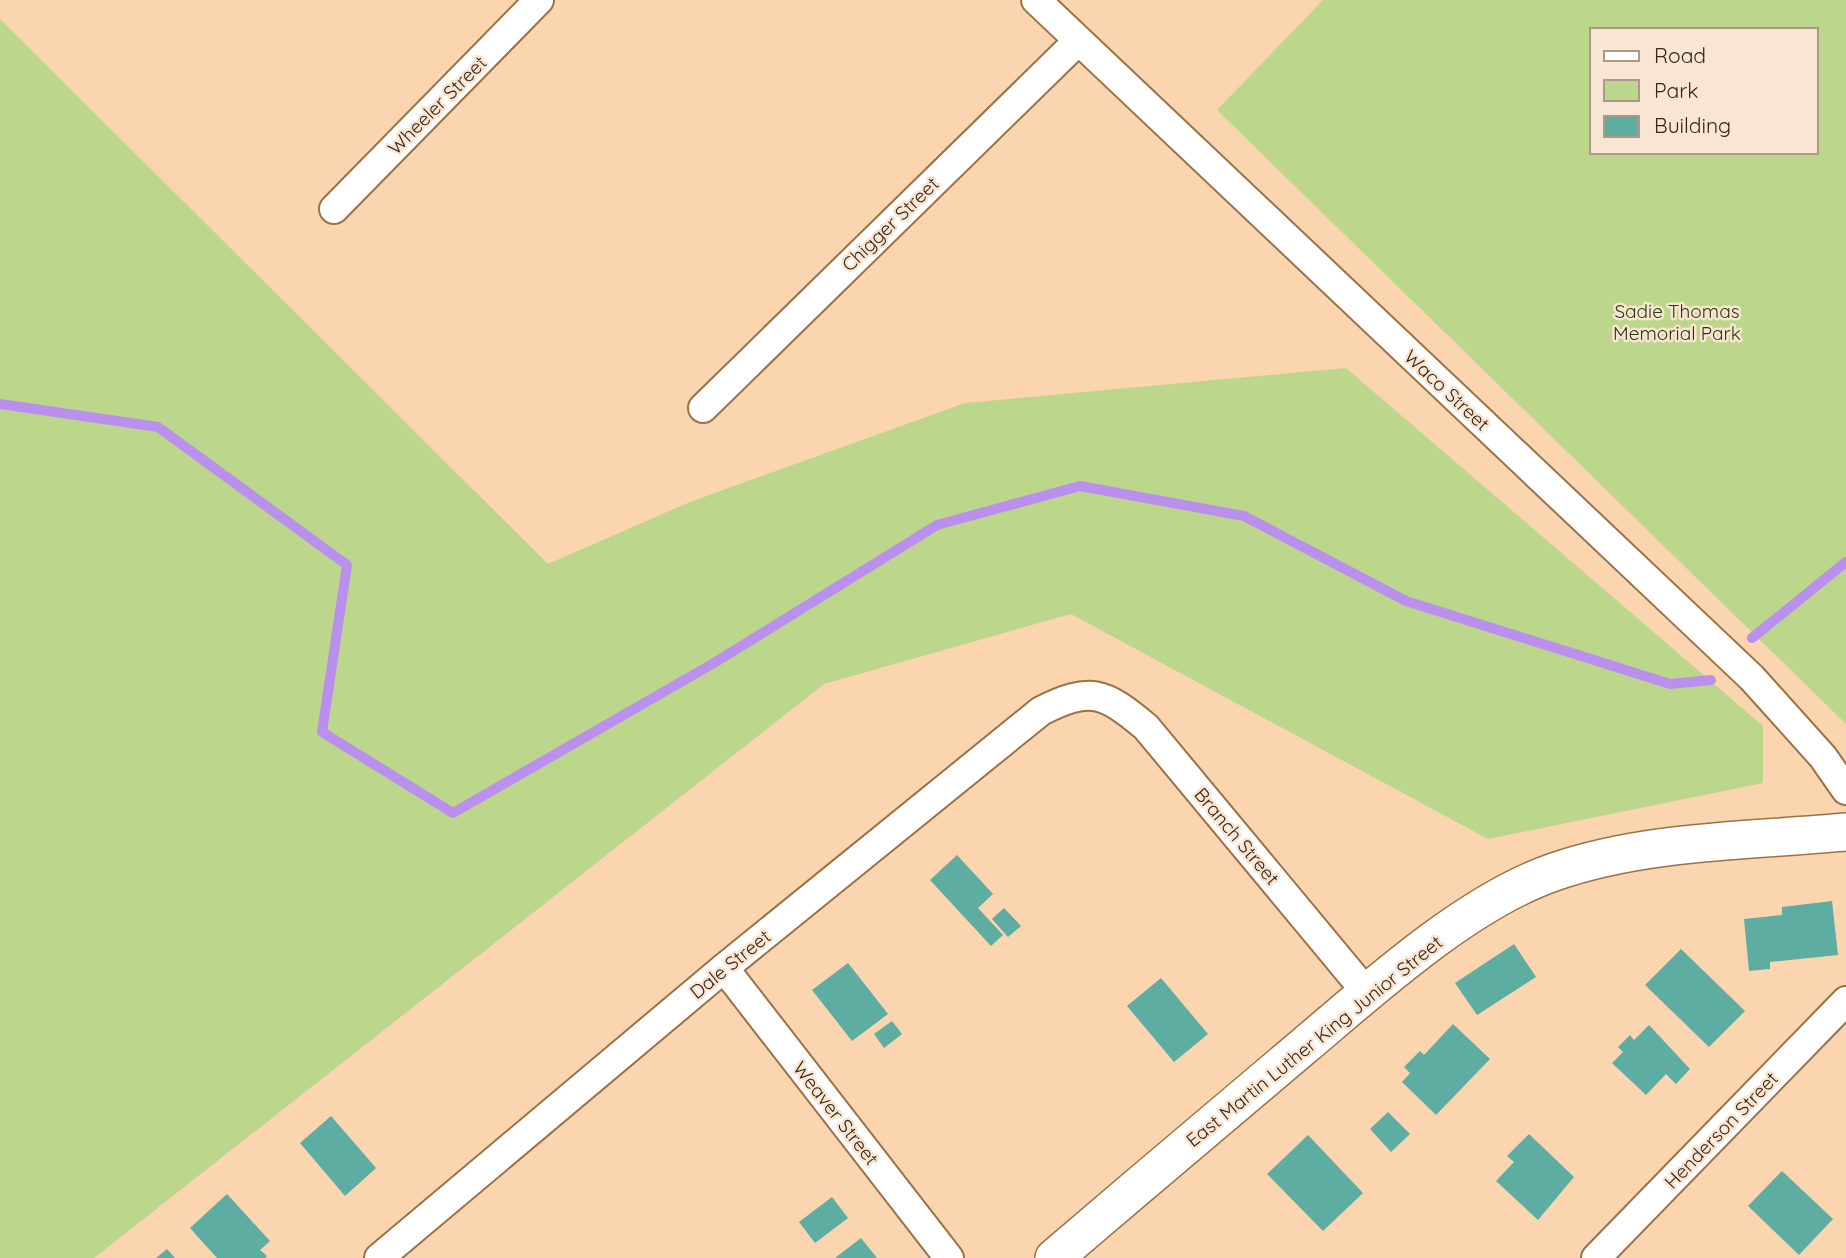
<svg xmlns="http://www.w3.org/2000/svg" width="1846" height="1258" font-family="Quicksand,sans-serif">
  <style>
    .green { fill: #bcd78b; fill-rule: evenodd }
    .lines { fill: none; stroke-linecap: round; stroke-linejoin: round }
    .stream { stroke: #bb8fee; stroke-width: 10 }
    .building { fill: #5dada3 }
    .minor-casing { stroke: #9d7146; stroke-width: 32 }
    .tertiary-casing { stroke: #9d7146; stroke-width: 40 }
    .minor { stroke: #fff; stroke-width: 28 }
    .tertiary { stroke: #fff; stroke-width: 37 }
    .labels { text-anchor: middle; stroke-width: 5; stroke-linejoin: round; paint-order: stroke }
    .street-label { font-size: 19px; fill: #382614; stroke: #f9e5d3 }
    .park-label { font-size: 19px; fill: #2b390c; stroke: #f9e5d3 }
  </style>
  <rect width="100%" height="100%" fill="#fbd4b0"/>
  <path class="green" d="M 1323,0 L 1846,0 L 1846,724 L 1217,110 ZM 1592,30 L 1816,30 L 1816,152 L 1592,152 Z
    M 0,19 L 548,564 L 690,502 L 965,403 L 1346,368 L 1763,726 L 1763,783 L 1488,839 L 1071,614 L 824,684 L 94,1258 L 0,1258 Z"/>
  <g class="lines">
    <path class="stream" d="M 0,404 L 158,427 L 347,565 L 322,732 L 453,813 L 714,663 L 937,525 L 1080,486 L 1244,516 L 1406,601 L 1670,684 L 1711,680
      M 1752,638 L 1846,562"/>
  </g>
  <path class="building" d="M 957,855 L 993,894 L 978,908 L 1003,935 L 991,946 L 930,880 Z
    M 1832,901 L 1838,955 L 1770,962 L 1770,969 L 1749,971 L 1744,919 L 1782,915 L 1782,907 Z
    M 1004,908 L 1021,926 L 1008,937 L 992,919 Z
    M 1514,944 L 1536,977 L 1477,1015 L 1455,983 Z
    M 1681,949 L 1745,1011 L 1709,1047 L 1645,985 Z
    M 848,963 L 888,1014 L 852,1041 L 812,990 Z
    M 1161,978 L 1208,1034 L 1174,1062 L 1127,1006 Z
    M 892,1021 L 902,1034 L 884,1048 L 874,1034 Z
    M 1453,1024 L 1490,1059 L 1436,1115 L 1402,1082 L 1410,1073 L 1404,1067 L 1420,1051 L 1424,1055 Z
    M 1649,1025 L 1690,1069 L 1676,1084 L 1666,1074 L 1646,1095 L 1612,1063 L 1623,1052 L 1618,1047 L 1630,1035 L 1634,1040 Z
    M 1388,1112 L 1410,1134 L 1391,1152 L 1370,1129 Z
    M 331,1116 L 376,1168 L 345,1196 L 300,1143 Z
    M 1529,1134 L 1574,1177 L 1538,1220 L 1496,1181 L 1514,1162 L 1507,1156 Z
    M 1308,1135 L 1363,1193 L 1323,1231 L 1267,1174 Z
    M 1782,1171 L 1833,1219 L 1799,1255 L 1748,1206 Z
    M 227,1194 L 270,1241 L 260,1250 L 267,1256 L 265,1258 L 217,1258 L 190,1228 Z
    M 832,1197 L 848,1218 L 815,1243 L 799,1222 Z
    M 861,1238 L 877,1258 L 835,1258 Z
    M 167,1249 L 175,1258 L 156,1258 Z"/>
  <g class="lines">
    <defs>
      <path id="minor" d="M 1036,0 L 1752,678 L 1823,757 L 1846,790
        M 334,209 L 539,0
        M 703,408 L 1078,41
        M 724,968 L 949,1258
        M 379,1258 L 724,968 L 1041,711 C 1091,686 1104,692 1146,727 L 1367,993
        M 1596,1258 L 1846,1001"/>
      <path id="tertiary" d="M 1054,1258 C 1137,1187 1220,1117 1304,1046 C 1374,987 1467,902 1554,872 C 1646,840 1749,841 1846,832"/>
    </defs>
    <use href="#minor" class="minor-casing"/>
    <use href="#tertiary" class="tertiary-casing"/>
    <use href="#minor" class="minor"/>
    <use href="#tertiary" class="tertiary"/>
  </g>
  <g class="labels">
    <g class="street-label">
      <text transform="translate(437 105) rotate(-45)" y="7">Wheeler Street</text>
      <text transform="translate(890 224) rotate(-44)" y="7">Chigger Street</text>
      <text transform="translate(1447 390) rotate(43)" y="7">Waco Street</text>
      <text transform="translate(1237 836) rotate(50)" y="7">Branch Street</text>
      <text transform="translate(730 964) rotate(-39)" y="7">Dale Street</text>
      <text transform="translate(1314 1041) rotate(-39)" y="7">East Martin Luther King Junior Street</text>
      <text transform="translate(836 1113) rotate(52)" y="7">Weaver Street</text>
      <text transform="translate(1721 1130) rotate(-46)" y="7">Henderson Street</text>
    </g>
    <g class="park-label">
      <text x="1677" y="318">Sadie Thomas<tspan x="1677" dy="22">Memorial Park</tspan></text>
    </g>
  </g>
  <rect x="1590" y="28" width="228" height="126" fill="#f9e5d3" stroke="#ac9987" stroke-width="2"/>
  <rect x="1604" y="51" width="35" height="10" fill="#ffffff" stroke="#ac9987" stroke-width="2"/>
  <text x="1654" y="63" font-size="21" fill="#382614">Road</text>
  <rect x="1604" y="80" width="35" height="21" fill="#bcd78b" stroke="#ac9987" stroke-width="2"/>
  <text x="1654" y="98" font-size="21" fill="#382614">Park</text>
  <rect x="1604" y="116" width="35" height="21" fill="#5dada3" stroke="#ac9987" stroke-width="2"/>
  <text x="1654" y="133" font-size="21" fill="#382614">Building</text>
</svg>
